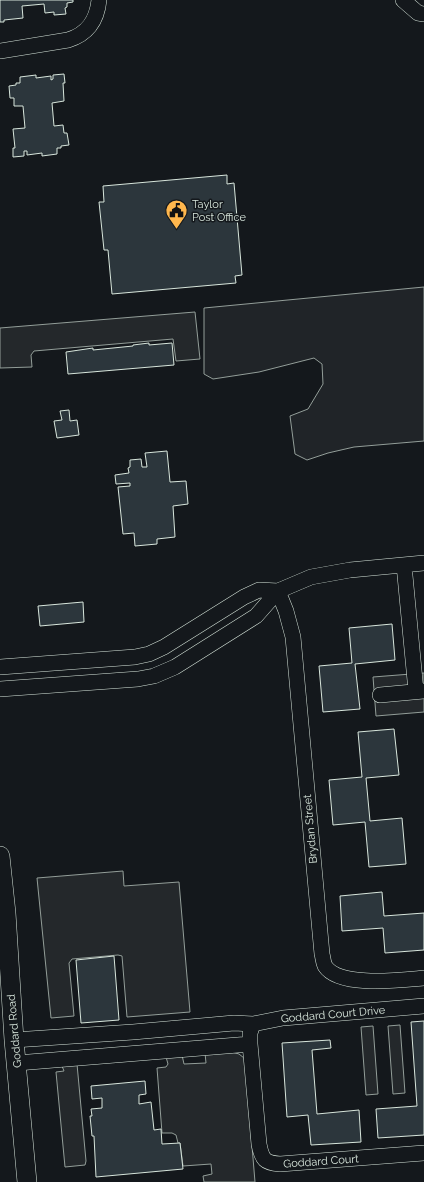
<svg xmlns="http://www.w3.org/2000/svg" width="424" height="1182" font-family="Raleway,sans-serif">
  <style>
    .green { fill: #202428; stroke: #939e99 }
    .parking { fill: #24282b; stroke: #939e99 }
    .building { fill: #2c363c; stroke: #d8e6dc }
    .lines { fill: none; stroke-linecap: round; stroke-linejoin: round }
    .minor-casing { stroke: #d8e6dc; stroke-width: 16 }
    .major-casing { stroke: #d8e6dc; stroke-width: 20 }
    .minor { stroke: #14181c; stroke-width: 15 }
    .major { stroke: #14181c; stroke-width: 19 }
    .labels { text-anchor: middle; stroke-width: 3; stroke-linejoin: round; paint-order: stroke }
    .poi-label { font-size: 11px; fill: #d8e6dc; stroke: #14181c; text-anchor: start }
    .street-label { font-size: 11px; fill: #d8e6dc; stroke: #14181c }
  </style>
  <rect width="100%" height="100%" fill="#14181c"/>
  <path class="green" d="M 424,287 L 424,441 L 354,447 L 328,453 L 307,460 L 295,454 L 290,416 L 308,409 L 323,384 L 322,364 L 314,358 L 259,372 L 213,379 L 204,374 L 204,308 Z"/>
  <path class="parking" d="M 195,312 L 200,359 L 176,361 L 173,339 L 34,351 L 31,355 L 32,367 L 0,368 L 0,328 Z
    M 424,673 L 424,712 L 376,716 L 373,677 Z
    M 123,871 L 124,886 L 179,882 L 190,1012 L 127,1017 L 122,956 L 118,955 L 72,959 L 69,963 L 74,1016 L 51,1018 L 37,878 Z
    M 400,1025 L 405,1093 L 393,1094 L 388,1026 Z
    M 373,1026 L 378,1094 L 366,1095 L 361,1027 Z
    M 232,1052 L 239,1054 L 244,1058 L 245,1062 L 255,1182 L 204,1182 L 203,1176 L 212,1174 L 211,1164 L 183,1166 L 180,1143 L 178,1143 L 176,1135 L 172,1133 L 162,1133 L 157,1068 L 166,1067 L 168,1064 L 166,1057 L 182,1055 L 184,1064 L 206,1063 L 205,1053 Z
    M 77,1064 L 86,1161 L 85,1165 L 65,1167 L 56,1072 L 64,1071 L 62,1066 Z"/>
  <path class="building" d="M 0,0 L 73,0 L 73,2 L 67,3 L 67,7 L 65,8 L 66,14 L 54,15 L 54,12 L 45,13 L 44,4 L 22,6 L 23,18 L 4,20 L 4,22 L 0,22 Z
    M 64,74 L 65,83 L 63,83 L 64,101 L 52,103 L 54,126 L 63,125 L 64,133 L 67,133 L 69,145 L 61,146 L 61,148 L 57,148 L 57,154 L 42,156 L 42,153 L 27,155 L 27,151 L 24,151 L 24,156 L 13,157 L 13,148 L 15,148 L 13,129 L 25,128 L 23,106 L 14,106 L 14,98 L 10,98 L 9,86 L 16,85 L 16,83 L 20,83 L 20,77 L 36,75 L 36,78 L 51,76 L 51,80 L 53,79 L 53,75 Z
    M 227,175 L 227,184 L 234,183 L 242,275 L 235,276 L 236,283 L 112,294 L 108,250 L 104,250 L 99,202 L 104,202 L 103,186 Z
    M 149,343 L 149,345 L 172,343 L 174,365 L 68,374 L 66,352 L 93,348 L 93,350 L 133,346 L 133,345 Z
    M 69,410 L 70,421 L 77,420 L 79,435 L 57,438 L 54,421 L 62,420 L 60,411 Z
    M 167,451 L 170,482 L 186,481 L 188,504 L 173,506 L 175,537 L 157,539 L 157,544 L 135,546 L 134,533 L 123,534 L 118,487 L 130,486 L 130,483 L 116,484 L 115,475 L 129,473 L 128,468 L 130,467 L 130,460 L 141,459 L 142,467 L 147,467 L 145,453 Z
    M 83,602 L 84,622 L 40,626 L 38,606 Z
    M 392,624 L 395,660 L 355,664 L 360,709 L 323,712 L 319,666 L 352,663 L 349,628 Z
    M 394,729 L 399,775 L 366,778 L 370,821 L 402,818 L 406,864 L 369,867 L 365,822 L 333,825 L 329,780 L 362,777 L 358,732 Z
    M 382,892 L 384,916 L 424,913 L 424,950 L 385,953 L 383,928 L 342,931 L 340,896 Z
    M 114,956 L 119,1020 L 81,1023 L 76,960 Z
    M 424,1021 L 424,1135 L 378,1138 L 376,1109 L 417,1106 L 411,1022 Z
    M 330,1040 L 331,1048 L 312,1050 L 317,1114 L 359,1110 L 361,1142 L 311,1145 L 308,1115 L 287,1117 L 282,1043 Z
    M 145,1081 L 146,1094 L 139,1095 L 139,1104 L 151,1102 L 154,1130 L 161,1129 L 162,1144 L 180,1143 L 183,1169 L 96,1177 L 94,1136 L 92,1136 L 90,1116 L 92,1116 L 91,1109 L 102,1108 L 102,1098 L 92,1099 L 91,1086 Z"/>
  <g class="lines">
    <defs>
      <path id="minor" d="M 403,0 L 418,13 L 424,14
        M 0,51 L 68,40 C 88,34 97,20 99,0
        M 404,565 L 416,691
        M 278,591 L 286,611 L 293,637 L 322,954 C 323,957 323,962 325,966 C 339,988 401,980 424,978
        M 0,667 L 135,657 L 149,654 L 164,647 L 244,597 L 259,590 L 278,591
        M 0,689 L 138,679 L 154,676 L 175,667 L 256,616 L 278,591 L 311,577 L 350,570 L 424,563
        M 380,695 L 424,691
        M 424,1006 L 283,1018 L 253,1024 L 250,1033 L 250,1044 L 259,1144 C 262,1160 265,1163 280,1164 L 424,1153
        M 14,1040 L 133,1032 L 234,1023 L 253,1024
        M 17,1063 L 250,1044"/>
      <path id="major" d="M 0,856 L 6,913 L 14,1040 L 27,1182"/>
    </defs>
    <use href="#minor" class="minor-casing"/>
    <use href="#major" class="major-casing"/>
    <use href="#minor" class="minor"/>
    <use href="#major" class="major"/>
  </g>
  <defs>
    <symbol id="civic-pin" viewBox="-11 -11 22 30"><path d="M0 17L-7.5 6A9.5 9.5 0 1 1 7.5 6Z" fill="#ffb74d" stroke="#14181c"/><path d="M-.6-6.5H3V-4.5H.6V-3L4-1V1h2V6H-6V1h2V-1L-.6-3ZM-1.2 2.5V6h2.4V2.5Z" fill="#111"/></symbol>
  </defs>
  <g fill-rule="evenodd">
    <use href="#civic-pin" x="164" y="198" width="25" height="34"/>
  </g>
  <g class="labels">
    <g class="poi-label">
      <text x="192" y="208">Taylor<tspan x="192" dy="13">Post Office</tspan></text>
    </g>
    <g class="street-label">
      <text transform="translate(310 829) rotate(-95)" y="4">Brydan Street</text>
      <text transform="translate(333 1014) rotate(-5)" y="4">Goddard Court Drive</text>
      <text transform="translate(14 1031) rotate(-95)" y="4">Goddard Road</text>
      <text transform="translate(321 1161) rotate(-4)" y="4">Goddard Court</text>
    </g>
  </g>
</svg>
